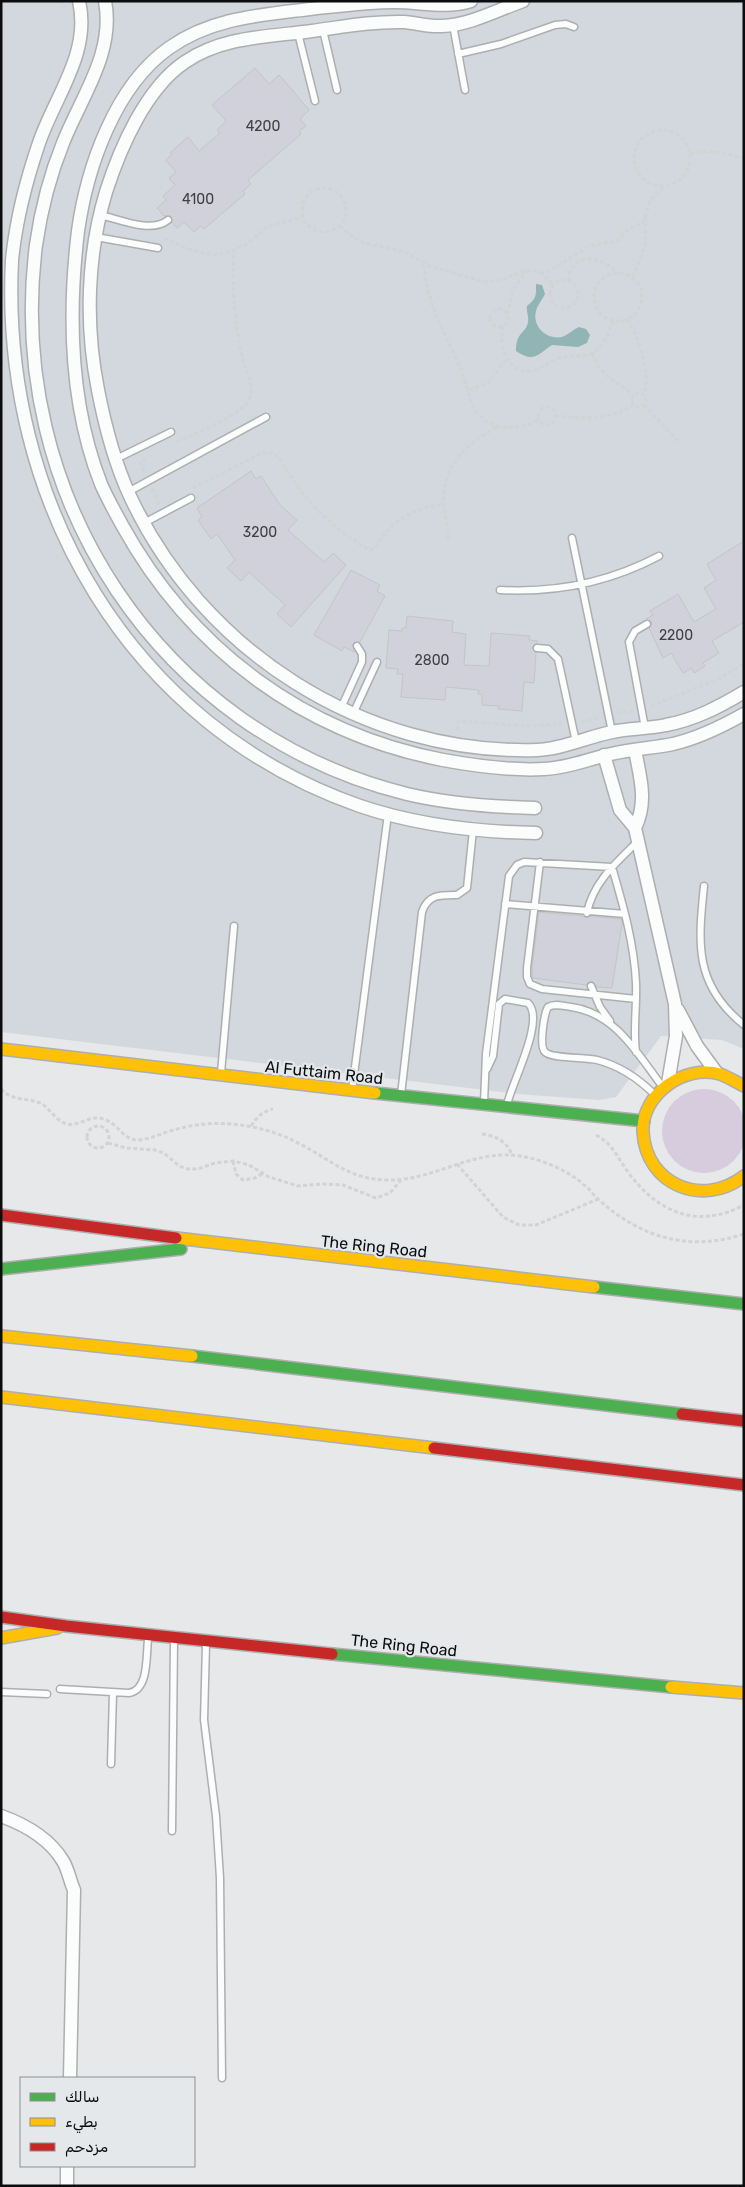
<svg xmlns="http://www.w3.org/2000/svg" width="745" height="2187" font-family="Rubik,'Noto Sans Arabic',sans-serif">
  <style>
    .built { fill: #d2d8de }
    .green { fill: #d6ccde }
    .water { fill: #91b4b4 }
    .building { fill: #d0d1da; stroke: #c4c5c7 }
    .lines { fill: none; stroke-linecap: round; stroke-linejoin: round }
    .lane-casing { stroke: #adaeaf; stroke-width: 9 }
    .street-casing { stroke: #adaeaf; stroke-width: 15 }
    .fast-casing { stroke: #adaeaf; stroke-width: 14 }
    .slow-casing { stroke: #adaeaf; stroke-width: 14 }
    .jam-casing { stroke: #adaeaf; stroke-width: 14 }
    .path { stroke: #d2d3d3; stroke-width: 3; stroke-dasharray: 4 2.5; stroke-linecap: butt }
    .lane { stroke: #fbfcfc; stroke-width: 6 }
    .street { stroke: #fbfcfc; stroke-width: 12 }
    .fast { stroke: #4caf50; stroke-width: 11 }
    .slow { stroke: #ffc107; stroke-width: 11 }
    .jam { stroke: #c62828; stroke-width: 11 }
    .labels { text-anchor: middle; stroke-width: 4.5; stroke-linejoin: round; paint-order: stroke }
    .number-label { font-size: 14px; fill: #404044 }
    .street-label { font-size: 16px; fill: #0b0c0d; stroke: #e5e8eb }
  </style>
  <rect width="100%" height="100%" fill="#e6e8ea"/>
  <path class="built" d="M 1,1 L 744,1 L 744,1049 L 722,1040 L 661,1036 L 616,1097 L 599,1100 L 518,1094 L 1,1032 Z"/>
  <path class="green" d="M662 1131a42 42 0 1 1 84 0a42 42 0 1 1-84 0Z"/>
  <path class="water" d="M 536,284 L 542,285 L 545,294 C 542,300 538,304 536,311 C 532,326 546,340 562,337 C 568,335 572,330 579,327 L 586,329 L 590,335 L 587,343 L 578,347 L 552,345 C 537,355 534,363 516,351 C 516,331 526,334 528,322 C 529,317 526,311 527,306 C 537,298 536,295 536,284 Z"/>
  <path class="building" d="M 255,68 L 269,84 L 279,75 L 288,85 L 309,110 L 300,119 L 306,126 L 299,131 L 301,134 L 248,180 L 251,184 L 243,191 L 245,194 L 204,229 L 201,226 L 194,232 L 184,222 L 177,228 L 172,222 L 171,216 L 164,216 L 157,208 L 166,200 L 163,196 L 175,185 L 169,178 L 176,172 L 166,160 L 172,154 L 171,152 L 188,137 L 199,151 L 220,133 L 217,130 L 226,121 L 212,105 Z
    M 251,471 L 256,479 L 261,476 L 280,505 L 297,520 L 288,530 L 324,562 L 333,553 L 346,565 L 291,627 L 277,614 L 285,605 L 249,572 L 241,581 L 227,568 L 235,560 L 217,534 L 211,539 L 198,520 L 202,517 L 197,508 Z
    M 744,541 L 744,622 L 712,641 L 719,653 L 703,663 L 705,666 L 694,673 L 692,668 L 683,673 L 671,653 L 663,658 L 649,628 L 652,622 L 646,619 L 653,615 L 650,611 L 678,594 L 694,622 L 716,609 L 704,588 L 716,580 L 707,564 Z
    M 351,570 L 380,585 L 377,591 L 385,596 L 360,642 L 353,643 L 354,652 L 344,647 L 342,651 L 314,635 Z
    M 407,616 L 453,621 L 452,632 L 466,634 L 464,665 L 489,666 L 491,633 L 530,636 L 529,640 L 538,641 L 532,648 L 536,653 L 534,683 L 524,682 L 522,711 L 498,709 L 499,706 L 482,705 L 482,694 L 478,694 L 479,690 L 446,687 L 445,700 L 401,697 L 403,674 L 397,674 L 398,669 L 386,668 L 389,630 L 402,631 L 402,628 L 406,628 Z
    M 539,912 L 583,916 L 586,918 L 591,916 L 621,919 L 622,924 L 612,988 L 597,987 L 592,981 L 589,982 L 586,985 L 533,978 L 532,968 Z"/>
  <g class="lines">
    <defs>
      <path id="lane" d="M 453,25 L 465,90
        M 323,30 L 337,90
        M 298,33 L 315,101
        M 458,54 L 501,44 L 555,25 L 566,24 L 574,27
        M 100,215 C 119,219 151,234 168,220
        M 96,237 L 158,248
        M 116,459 L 171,432
        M 128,492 L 266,417
        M 144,523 L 191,498
        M 572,538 L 612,732
        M 500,590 C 556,593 608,583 659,556
        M 537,648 L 548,649 L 558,659 L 576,742
        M 341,708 L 362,662 L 362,654 L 357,646
        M 353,714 L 377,662
        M 645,728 L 629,642 L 635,631 L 647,624
        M 540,862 L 527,968 L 527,977 L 530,984 L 542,989 L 636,999
        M 704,886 C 698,944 694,985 744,1025
        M 505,904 L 625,914
        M 587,913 C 593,882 617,862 638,841
        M 591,986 L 600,1007 L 610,1021
        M 487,1069 L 493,1056 L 499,1004 L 505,999 L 528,1003 C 546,1020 511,1084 507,1105
        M 221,1073 L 234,926
        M 352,1090 L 388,814
        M 401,1095 L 422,912 C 428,894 441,895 457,895 L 467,888 L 473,830
        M 655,1095 C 639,1079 621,1066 597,1060 C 586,1057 552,1059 545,1052 C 539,1046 544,1014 548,1007 C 555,1003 563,1006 571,1007 C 615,1013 637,1053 662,1086
        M 484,1103 L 486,1054 L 509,876 L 517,865 L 524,862 L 612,867 C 623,905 634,942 636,983 C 637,1006 633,1029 636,1052
        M 206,1644 L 204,1720 L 216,1816 L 220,1878 L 222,2078
        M 60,1689 L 129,1693 C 149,1690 146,1656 148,1640
        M 1,1692 L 47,1694
        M 111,1764 L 113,1693
        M 172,1831 L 174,1641"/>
      <path id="street" d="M 79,1 C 91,53 55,96 39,143 C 26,181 16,220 12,260 C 0,502 130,726 360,806 C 416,825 476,832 536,833
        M 105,1 C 115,53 81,97 63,143 C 50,175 41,210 36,245 C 4,496 160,733 407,794 C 449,804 492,807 535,808
        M 471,1 C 445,9 421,2 395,2 C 366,2 338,6 310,9 C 260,15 211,18 169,48 C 115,86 87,167 78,231 C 68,314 70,405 101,484 C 107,498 115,512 122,525 C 191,650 304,733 443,760 C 476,766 510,771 544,769 C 568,768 588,759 611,754 C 632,749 653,748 673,744 C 699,738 721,727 744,714
        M 523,1 C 497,10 470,25 442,26 C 429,27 417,23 404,22 C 373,21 342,27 312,31 C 268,37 223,36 185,62 C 146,88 120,148 106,192 C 87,255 85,325 98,390 C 105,426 114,461 129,494 C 201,651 364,755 537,750 C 563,749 587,737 612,732 C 630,728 648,729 666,725 C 694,720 719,707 744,692
        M 635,750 C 640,777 648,801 635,828
        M 604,755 L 620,810 L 635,828 L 675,1004 L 676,1036 L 668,1083
        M 678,1010 L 697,1046 L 716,1072
        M 1,1816 C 26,1825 49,1838 63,1861 C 68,1869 70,1881 74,1890 L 70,2078
        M 67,2186 L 67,2166"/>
      <path id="fast" d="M 375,1093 L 644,1121
        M 1,1269 L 181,1249
        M 594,1287 L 744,1304
        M 192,1356 L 682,1414
        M 332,1654 L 671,1687"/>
      <path id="slow" d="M 1,1049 L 375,1093
        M 744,1086 C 736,1082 728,1077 720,1074 C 685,1064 641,1094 643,1132 C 646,1185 703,1208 744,1176
        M 176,1238 L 594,1287
        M 1,1336 L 192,1356
        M 1,1397 L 434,1448
        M 1,1638 L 57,1628
        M 671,1687 L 744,1693"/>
      <path id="jam" d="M 1,1215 L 176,1238
        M 682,1414 L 744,1421
        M 434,1448 L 744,1485
        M 1,1617 L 66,1626 L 332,1654"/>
    </defs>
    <use href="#lane" class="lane-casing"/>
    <use href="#street" class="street-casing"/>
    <use href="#fast" class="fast-casing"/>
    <use href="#slow" class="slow-casing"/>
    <use href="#jam" class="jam-casing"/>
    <path class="path" d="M 60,1 L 65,7
      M634 158a28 28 0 1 1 56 0a28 28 0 1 1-56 0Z
      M 690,154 C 713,148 722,154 744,158
      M302 210a22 22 0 1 1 44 0a22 22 0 1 1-44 0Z
      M 340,226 L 354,238 L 364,243 L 403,251 L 430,266 L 485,282 L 504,279 L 527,270 L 545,272 L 553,269 L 589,246 L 618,241 L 630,228 L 643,223 L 650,201 L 663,187
      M 164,238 L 187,249 L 214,255 L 225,253 L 247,244 L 269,226 L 303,217
      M 423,264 C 426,283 430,302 438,319 C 445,337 455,354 462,372 C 468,387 469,406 481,417 C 498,432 521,429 539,420
      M 540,272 L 554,285
      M594 297a24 24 0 1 1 48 0a24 24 0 1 1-48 0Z
      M 633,277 L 645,245 L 646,218
      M550 294a14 14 0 1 1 28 0a14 14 0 1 1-28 0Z
      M 568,281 C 571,251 601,255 616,272
      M490 318a9 9 0 1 1 18 0a9 9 0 1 1-18 0Z
      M 507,314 L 513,290 L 526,271
      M 627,320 C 640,338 651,373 644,395
      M 503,326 C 498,347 508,377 535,370 C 545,367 552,359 563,357 C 574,355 586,358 596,351 C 606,343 609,331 613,321
      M 592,353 C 600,375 616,382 634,395
      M 469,390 L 488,383 L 507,359
      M632 400a7 7 0 1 1 14 0a7 7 0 1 1-14 0Z
      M 644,405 L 679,442
      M538 416a9 9 0 1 1 18 0a9 9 0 1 1-18 0Z
      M 555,416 C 589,418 603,422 634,405
      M 177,442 C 192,435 240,415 247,403 C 256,391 248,376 244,363 C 234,326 232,288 234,250
      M 144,472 L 141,463 L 145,458
      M 193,488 L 262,453 L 274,453 L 280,459 C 304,500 328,525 369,550 L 375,549 C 390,521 413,508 444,504
      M 152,489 L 159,504
      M 448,539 C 448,523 442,508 444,492 C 446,461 473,439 499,426
      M 651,706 L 714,681 L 744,664
      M 617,713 L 633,711
      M 581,722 L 599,717
      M 457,730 L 458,721 L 526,726 L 562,724
      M 1,1089 C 12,1102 29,1097 42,1104 C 51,1110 57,1122 67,1124 C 81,1127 89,1113 106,1120 C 119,1125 124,1141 139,1140 C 150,1139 160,1134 170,1131 C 190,1125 210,1122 230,1124 C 255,1126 278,1132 300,1144 C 331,1160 350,1180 388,1180 C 430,1181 468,1153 510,1155 C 534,1156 567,1169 584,1185 C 590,1189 593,1195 598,1199 C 641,1238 689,1252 744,1234
      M87 1137a11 11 0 1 1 22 0a11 11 0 1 1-22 0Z
      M 251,1126 C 257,1117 262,1112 273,1109
      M 482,1134 C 496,1136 506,1141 512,1154
      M 596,1135 C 613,1144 617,1157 628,1172 C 657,1212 697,1230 744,1205
      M 108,1143 L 126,1148 L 155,1150 L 164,1153 L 179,1166 L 188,1169 L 198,1169 L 215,1163 L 233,1161 L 249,1165 L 269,1177 L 298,1186 L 324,1184 L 343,1185 L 376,1198 L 390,1193 L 401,1180
      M 233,1161 L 236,1174 L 243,1180 L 255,1178 L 262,1174
      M 457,1164 L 503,1217 L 519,1225 L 536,1225 L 598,1199"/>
    <use href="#lane" class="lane"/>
    <use href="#street" class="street"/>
    <use href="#fast" class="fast"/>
    <use href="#slow" class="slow"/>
    <use href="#jam" class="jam"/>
  </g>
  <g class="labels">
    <g class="number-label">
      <text x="263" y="131">4200</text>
      <text x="198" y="204">4100</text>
      <text x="260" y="537">3200</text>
      <text x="676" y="640">2200</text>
      <text x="432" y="665">2800</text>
    </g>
    <g class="street-label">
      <text transform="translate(324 1072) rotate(6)" y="6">Al Futtaim Road</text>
      <text transform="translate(374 1246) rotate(6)" y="6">The Ring Road</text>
      <text transform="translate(404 1645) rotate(6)" y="6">The Ring Road</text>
    </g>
  </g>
  <rect width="745" height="2187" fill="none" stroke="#0b0c0d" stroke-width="5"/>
  <rect x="20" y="2077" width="175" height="90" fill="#e5e8eb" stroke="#8e9092"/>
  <rect x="30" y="2093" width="25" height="8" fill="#4caf50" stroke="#8e9092"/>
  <text x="65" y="2102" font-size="15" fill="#0b0c0d">سالك</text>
  <rect x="30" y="2118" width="25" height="8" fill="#ffc107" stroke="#8e9092"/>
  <text x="65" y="2127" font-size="15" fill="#0b0c0d">بطيء</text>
  <rect x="30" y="2143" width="25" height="8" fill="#c62828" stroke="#8e9092"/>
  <text x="65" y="2152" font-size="15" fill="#0b0c0d">مزدحم</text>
</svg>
